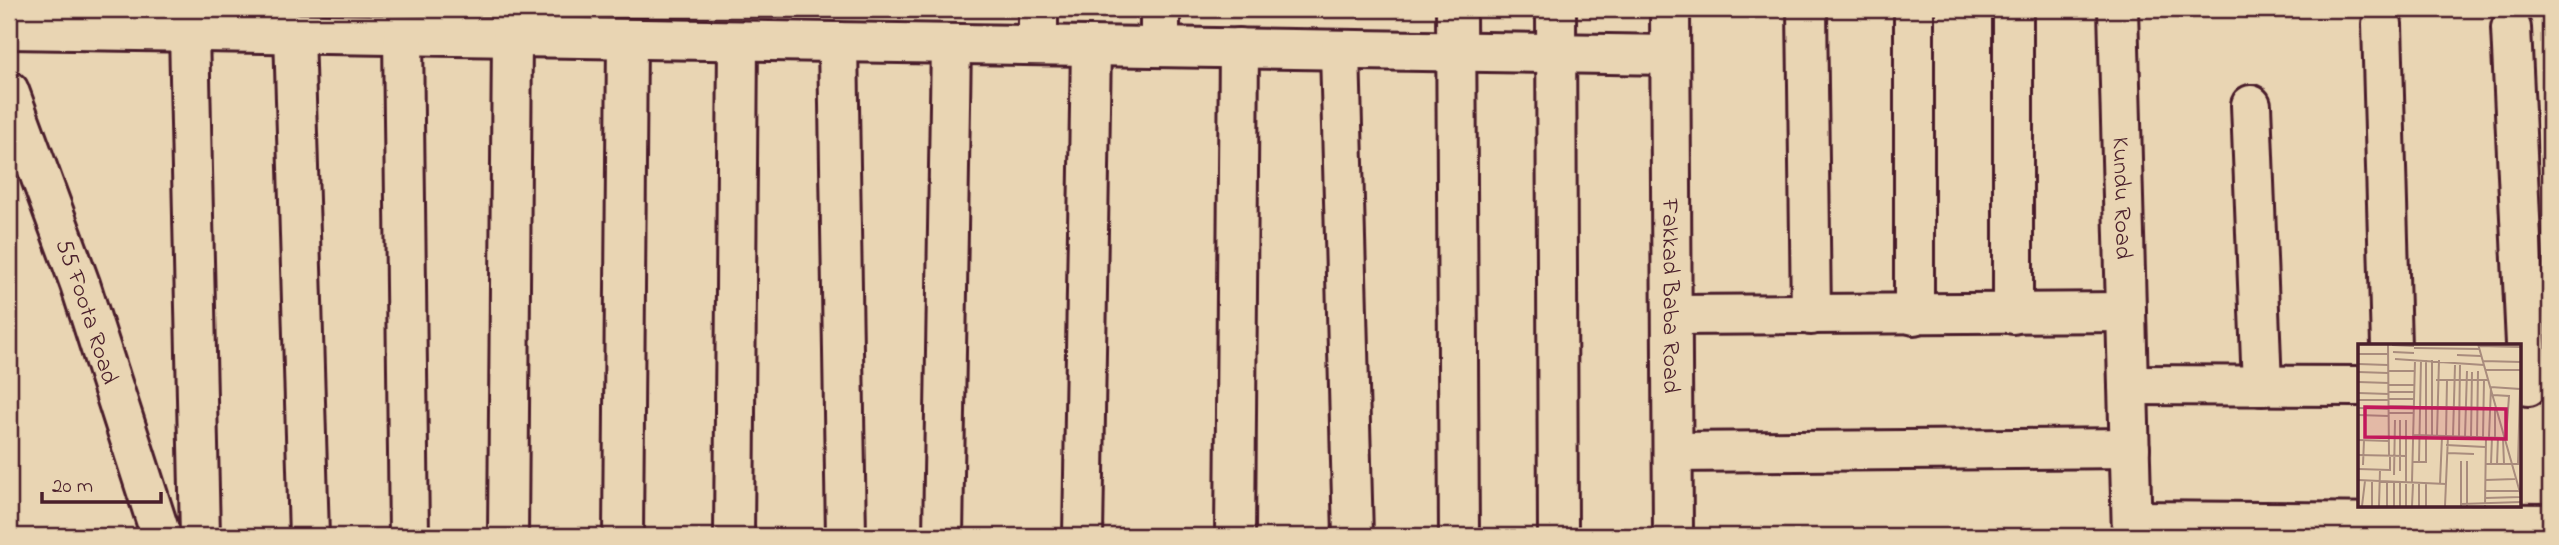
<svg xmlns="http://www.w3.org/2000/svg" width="2559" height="545" font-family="'Indie Flower',sans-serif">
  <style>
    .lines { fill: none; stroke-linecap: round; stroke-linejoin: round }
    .minor-casing { stroke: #4a1f2b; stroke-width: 44 }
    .minor { stroke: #e9d5b3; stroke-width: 38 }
    .labels { text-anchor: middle; stroke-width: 7; stroke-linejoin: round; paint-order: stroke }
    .street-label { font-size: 24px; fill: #4a1f2b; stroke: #e9d5b3 }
    .inset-road { fill: none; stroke: #a98c7d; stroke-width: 2 }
    .view { fill: #c2185b; fill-opacity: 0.15; stroke: #c2185b; stroke-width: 3.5 }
    .inset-edge { fill: none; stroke: #4a1f2b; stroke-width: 3.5 }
  </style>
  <rect width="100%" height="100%" fill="#e9d5b3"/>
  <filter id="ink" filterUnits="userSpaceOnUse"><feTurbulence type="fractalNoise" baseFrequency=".0143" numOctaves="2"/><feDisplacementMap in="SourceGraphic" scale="14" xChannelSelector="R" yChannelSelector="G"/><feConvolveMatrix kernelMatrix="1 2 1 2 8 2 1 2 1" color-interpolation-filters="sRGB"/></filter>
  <g filter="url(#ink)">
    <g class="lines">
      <defs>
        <g id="minor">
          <path d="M 1456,9 L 1459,536"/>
          <path d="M 1556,9 L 1558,536"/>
          <path id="s1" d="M 1670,9 L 1673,536"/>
          <path d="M 1807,9 L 1811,315"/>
          <path d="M 2013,9 L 2013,314"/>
          <path id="s2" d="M 2118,9 L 2132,536"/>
          <path d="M 2382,24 L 2391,346"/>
          <path d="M 2511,28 L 2528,386"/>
          <path d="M 9,29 L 1670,55"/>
          <path d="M 189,32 L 200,536"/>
          <path d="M 294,33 L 309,536"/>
          <path d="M 403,36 L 409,536"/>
          <path d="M 838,42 L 846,536"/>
          <path d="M 1038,45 L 1038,9"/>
          <path d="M 1160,47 L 1160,9"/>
          <path d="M 1340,51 L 1353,536"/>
          <path id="s3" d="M 9,91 L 80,284 L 161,536"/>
          <path d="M 2251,105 L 2262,386"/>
          <path d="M 1672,315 L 2126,312"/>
          <path d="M 1914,315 L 1914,9"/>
          <path d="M 2128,385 L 2360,386"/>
          <path d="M 1673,452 L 2130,448"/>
          <path d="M 2132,521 L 2550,524"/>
          <path d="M 508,536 L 512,37"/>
          <path d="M 623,536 L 627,39"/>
          <path d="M 734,536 L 738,41"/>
          <path d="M 943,536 L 951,44"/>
          <path d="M 1083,536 L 1091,46"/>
          <path d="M 1235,536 L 1239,48"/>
        </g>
      </defs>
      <use href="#minor" class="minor-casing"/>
      <use href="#minor" class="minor"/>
    </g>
  </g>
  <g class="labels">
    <g class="street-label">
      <text dy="8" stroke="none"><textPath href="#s2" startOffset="189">Kundu Road</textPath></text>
      <text dy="8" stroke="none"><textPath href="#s1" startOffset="287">Fakkad Baba Road</textPath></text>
      <text dy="8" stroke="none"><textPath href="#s3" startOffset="234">55 Foota Road</textPath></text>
    </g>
  </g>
  <g transform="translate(2358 344)">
    <rect width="163" height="163" fill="#e9d5b3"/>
    <path class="inset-road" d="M 30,0 L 31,112M 120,0 L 163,152M 34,1 L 56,2M 120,2 L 163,3M 56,4 L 121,5M 35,8 L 56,9M 0,10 L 30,10M 99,11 L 123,12M 37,15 L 126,21M 125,17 L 163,18M 0,20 L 30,21M 127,26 L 163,26M 30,27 L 56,27M 0,28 L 30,29M 78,36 L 131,36M 0,38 L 31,39M 31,41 L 56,41M 31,48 L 56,48M 0,49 L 31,50M 31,55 L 56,55M 0,56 L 31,56M 31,62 L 132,64M 0,64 L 31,65M 137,65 L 137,93M 31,69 L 56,69M 0,71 L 31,72M 56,91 L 148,94 L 151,52 L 135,51M 74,91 L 74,16M 79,91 L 81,16M 88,92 L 89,36M 95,92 L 97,21M 101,92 L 102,21M 107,92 L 109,27M 113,93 L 114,28M 119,93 L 120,27M 125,93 L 126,36M 145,94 L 146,120M 0,96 L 31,97M 88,101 L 127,103M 90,109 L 116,110M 0,111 L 48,112M 55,118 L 68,118 L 68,16M 61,118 L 63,16M 127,120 L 160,120 L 162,45 L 133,43 L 131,93M 133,120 L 134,93M 139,120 L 140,93M 5,121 L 6,96M 0,125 L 32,126 L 32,112M 42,127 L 42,76M 36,131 L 37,76M 0,136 L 88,140M 127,136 L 157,135M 36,137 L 36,162M 42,138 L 42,162M 54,138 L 57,16M 61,140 L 61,162M 68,140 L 68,162M 82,140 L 84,92M 127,147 L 161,147M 127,154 L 163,153M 103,160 L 163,158M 4,162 L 7,137M 14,162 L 14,137M 21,162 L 22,126M 29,162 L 29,137M 48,162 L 48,76M 54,162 L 55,140M 87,162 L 90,92M 103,162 L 103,117M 109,162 L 109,117M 127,162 L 128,93"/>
    <path class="view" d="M 7,63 L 148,65 L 148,95 L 7,93 Z"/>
    <rect width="163" height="163" class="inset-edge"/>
  </g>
  <rect width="2559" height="545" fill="none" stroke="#e9d5b3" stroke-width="35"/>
  <rect x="18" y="18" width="2524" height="510" fill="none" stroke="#4a1f2b" stroke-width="2.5" filter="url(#ink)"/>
  <path d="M42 492v10h119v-10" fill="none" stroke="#4a1f2b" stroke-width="3.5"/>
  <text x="52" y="492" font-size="21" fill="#4a1f2b" stroke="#e9d5b3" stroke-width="5" paint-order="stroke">20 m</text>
</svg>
